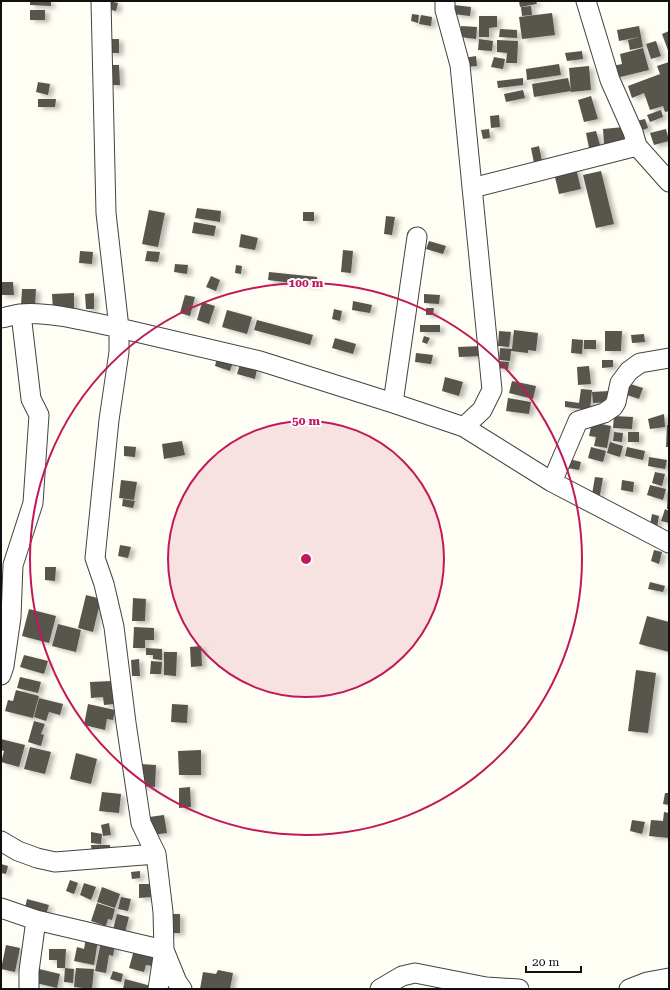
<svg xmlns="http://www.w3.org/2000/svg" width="670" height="990" font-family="'Roboto Serif',serif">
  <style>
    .building { fill: #58544e; filter: url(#shadow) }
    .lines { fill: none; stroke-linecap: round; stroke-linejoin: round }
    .street-casing { stroke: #434343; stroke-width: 21 }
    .street { stroke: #fff; stroke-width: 19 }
    .ring { fill: none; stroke: #c2185b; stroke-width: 2 }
    .centre { fill: #c2185b; stroke: #fff; stroke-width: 2 }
    .ring-label { font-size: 12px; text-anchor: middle; font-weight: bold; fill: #c2185b; stroke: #fff; stroke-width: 4; stroke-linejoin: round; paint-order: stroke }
  </style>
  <defs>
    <filter id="shadow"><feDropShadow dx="4.5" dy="2.5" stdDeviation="2" flood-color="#0004"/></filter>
  </defs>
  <rect width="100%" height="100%" fill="#fefef4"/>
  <path class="building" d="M 30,1 L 51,1 L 51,6 L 30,5 Z
    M 109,1 L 118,3 L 116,11 L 107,9 Z
    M 519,1 L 536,1 L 537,4 L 520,7 Z
    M 454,5 L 471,7 L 470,16 L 453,14 Z
    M 531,6 L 532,15 L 522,16 L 521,7 Z
    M 30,10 L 45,10 L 45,20 L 30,20 Z
    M 552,13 L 555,35 L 522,39 L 519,17 Z
    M 412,14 L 419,15 L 418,23 L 411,21 Z
    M 421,15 L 432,17 L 431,26 L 419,24 Z
    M 479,16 L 497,16 L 497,27 L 489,28 L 489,37 L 479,37 Z
    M 461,26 L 477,27 L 476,39 L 460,37 Z
    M 639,26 L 643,47 L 630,50 L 628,40 L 639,37 L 619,41 L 617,30 Z
    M 500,29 L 517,30 L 517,38 L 499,37 Z
    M 669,31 L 669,53 L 662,34 Z
    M 109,39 L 119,39 L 119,53 L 108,53 Z
    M 479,39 L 493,41 L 492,51 L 478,50 Z
    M 497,40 L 518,41 L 517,63 L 506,63 L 507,53 L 497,52 Z
    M 656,41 L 661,56 L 651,59 L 646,44 Z
    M 643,48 L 649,70 L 616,78 L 613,66 L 622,64 L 620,54 Z
    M 582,51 L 583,59 L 567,61 L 565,53 Z
    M 476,56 L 477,66 L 465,67 L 464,58 Z
    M 494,57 L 505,59 L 503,69 L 491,67 Z
    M 669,62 L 669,111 L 665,112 L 663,106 L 650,110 L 644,93 L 632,98 L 628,86 L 660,74 L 657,66 Z
    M 559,64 L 561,75 L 527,80 L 526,69 Z
    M 109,65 L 119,65 L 120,85 L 110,85 Z
    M 589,66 L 591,90 L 571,92 L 569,68 Z
    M 523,78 L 523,85 L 498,88 L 497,81 Z
    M 568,78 L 571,91 L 534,97 L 532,84 Z
    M 38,82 L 50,84 L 48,95 L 36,92 Z
    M 523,90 L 525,98 L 506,102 L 504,94 Z
    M 591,96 L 598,119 L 584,122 L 578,100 Z
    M 38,99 L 56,99 L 55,107 L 38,107 Z
    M 661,110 L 663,117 L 650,122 L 647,115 Z
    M 499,115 L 500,127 L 491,128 L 490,116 Z
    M 645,119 L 648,128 L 640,131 L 636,121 Z
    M 624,127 L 626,141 L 604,144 L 603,129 Z
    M 489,129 L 490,138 L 483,139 L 481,130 Z
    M 666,129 L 669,141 L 654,145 L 650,133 Z
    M 596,131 L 600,145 L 589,148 L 586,133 Z
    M 539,146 L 542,161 L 534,163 L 531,148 Z
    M 576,168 L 581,189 L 559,194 L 554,173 Z
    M 601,171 L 614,224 L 596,228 L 583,175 Z
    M 197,208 L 221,211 L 220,222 L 195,218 Z
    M 149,210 L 165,213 L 158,247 L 142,244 Z
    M 303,212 L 314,212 L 314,221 L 303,221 Z
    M 386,216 L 395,217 L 392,235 L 384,234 Z
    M 194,222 L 216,226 L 214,236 L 192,233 Z
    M 241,234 L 258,238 L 255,250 L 239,247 Z
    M 429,241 L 446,246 L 443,254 L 426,249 Z
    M 343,250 L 353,251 L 351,273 L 341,272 Z
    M 80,251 L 93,252 L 92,264 L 79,263 Z
    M 147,251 L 160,252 L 158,262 L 145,261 Z
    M 175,264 L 188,265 L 187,274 L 174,272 Z
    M 236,265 L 242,266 L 241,274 L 235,273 Z
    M 269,272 L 317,277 L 317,286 L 268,280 Z
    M 211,276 L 220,280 L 216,291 L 206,287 Z
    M 1,282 L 13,282 L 14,295 L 1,295 Z
    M 22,289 L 36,289 L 35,305 L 21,305 Z
    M 74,293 L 74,311 L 53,311 L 52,294 Z
    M 94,293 L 94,309 L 86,309 L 85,294 Z
    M 424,294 L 440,295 L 439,304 L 424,303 Z
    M 185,295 L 195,297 L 190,316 L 180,313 Z
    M 353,301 L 372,305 L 370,313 L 352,310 Z
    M 202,302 L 215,306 L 209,324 L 197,320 Z
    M 426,308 L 434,308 L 433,315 L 426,315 Z
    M 334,309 L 342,311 L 340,321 L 332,319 Z
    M 227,310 L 252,317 L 247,334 L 222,327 Z
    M 257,320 L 313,335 L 310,345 L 254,330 Z
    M 420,325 L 440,325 L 440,332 L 420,332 Z
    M 514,330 L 538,333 L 536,351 L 528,350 L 528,353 L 511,351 L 510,361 L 499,360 L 500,348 L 512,349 Z
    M 499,331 L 511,332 L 509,347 L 498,346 Z
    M 605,331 L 622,331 L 621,351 L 605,351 Z
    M 644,334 L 645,342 L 632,343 L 631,335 Z
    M 424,336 L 430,338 L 427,344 L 422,342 Z
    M 335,338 L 356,344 L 353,354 L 332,348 Z
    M 572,339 L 583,340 L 582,354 L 571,353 Z
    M 584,340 L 596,340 L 596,349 L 584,349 Z
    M 482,346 L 482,356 L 459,357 L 458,347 Z
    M 416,353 L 433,355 L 431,364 L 415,362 Z
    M 217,358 L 233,362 L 230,371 L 215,366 Z
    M 602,360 L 613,360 L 613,367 L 602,368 Z
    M 498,361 L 509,362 L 508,369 L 497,368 Z
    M 240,364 L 257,369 L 255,379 L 237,374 Z
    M 589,366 L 591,384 L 578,385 L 577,367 Z
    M 445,377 L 463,382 L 459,396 L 442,391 Z
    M 512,381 L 536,386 L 533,399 L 509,393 Z
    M 627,383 L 643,388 L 639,399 L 624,394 Z
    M 581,389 L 592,390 L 590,410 L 565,407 L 565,401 L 579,403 Z
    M 609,391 L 610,402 L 593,403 L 592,392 Z
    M 508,398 L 531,402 L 529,414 L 506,411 Z
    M 664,414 L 665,427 L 650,429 L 648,419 Z
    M 614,416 L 633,417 L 632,429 L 613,428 Z
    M 592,422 L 611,426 L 607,448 L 594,446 L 596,437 L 589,436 Z
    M 667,425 L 669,425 L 669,447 L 666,447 Z
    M 614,432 L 623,433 L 622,442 L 613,441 Z
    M 628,432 L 639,432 L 639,442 L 628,442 Z
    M 182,441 L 185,455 L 164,459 L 162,444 Z
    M 610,442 L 623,446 L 620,457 L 607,453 Z
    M 124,446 L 136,447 L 135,457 L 124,456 Z
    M 591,447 L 606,451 L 603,462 L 588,458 Z
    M 627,447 L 645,451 L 643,460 L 625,456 Z
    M 649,457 L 667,460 L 665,469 L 648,466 Z
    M 569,459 L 581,462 L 579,470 L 567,468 Z
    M 655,472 L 665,474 L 662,486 L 652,483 Z
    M 595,477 L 603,478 L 600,495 L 592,494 Z
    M 121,480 L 137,482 L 134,500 L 119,498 Z
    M 622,480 L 634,482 L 633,492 L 621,490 Z
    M 650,485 L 666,489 L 663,500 L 647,495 Z
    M 668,489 L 669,490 L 669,509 L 667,509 Z
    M 123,499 L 135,501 L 133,508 L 122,506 Z
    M 665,509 L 669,511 L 669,523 L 661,521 Z
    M 652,514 L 659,516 L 657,527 L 650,525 Z
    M 120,545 L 131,547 L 128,558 L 118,556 Z
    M 654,550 L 662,552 L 659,564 L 651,561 Z
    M 45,567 L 56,567 L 55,581 L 45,580 Z
    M 650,582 L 665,586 L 663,592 L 648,589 Z
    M 86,595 L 101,599 L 93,632 L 78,628 Z
    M 133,598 L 146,599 L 145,621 L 132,621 Z
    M 29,609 L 56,616 L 49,643 L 22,636 Z
    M 647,616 L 669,622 L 669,652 L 639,644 Z
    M 58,624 L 81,630 L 76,652 L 52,646 Z
    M 134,627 L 154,628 L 154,640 L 145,640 L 145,648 L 133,648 Z
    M 201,646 L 202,666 L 191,667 L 190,647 Z
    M 146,648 L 162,649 L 162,660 L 153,659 L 153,655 L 146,655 Z
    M 164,652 L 177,652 L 176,676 L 164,675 Z
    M 24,655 L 48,661 L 44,674 L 20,667 Z
    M 139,659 L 140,676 L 132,676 L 131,660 Z
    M 151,661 L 162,662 L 161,674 L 150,674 Z
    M 636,670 L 656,673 L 648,733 L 628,731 Z
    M 20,677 L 41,682 L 38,693 L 17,688 Z
    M 112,681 L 114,704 L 104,705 L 103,697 L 91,698 L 90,682 Z
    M 16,690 L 39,696 L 33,718 L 5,711 L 8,700 L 13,701 Z
    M 39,698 L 63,704 L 60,715 L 49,712 L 46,721 L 34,717 Z
    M 88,704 L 115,710 L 113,720 L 107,719 L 105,730 L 84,725 Z
    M 172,704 L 188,705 L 187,723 L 171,722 Z
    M 34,721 L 45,724 L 41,734 L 44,735 L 41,746 L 28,742 Z
    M 1,739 L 25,745 L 19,767 L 1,762 L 4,751 L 1,750 Z
    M 30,747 L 51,752 L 45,774 L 24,769 Z
    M 201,750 L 201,775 L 179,775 L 178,751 Z
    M 76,753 L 97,759 L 91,784 L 70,779 Z
    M 140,764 L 156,765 L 155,787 L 139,786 Z
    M 190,787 L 191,807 L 179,808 L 179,788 Z
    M 102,792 L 121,794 L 119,813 L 99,811 Z
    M 665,793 L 669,793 L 669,805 L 663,804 Z
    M 664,812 L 669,813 L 669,838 L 649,836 L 651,820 L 663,821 Z
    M 164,815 L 167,833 L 152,835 L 149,817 Z
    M 632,820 L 645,822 L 642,834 L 630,831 Z
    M 109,823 L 111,835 L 103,836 L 101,825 Z
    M 91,832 L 102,834 L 101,844 L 91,843 Z
    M 91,845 L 110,845 L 110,854 L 92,855 Z
    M 1,864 L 8,866 L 6,874 L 1,873 Z
    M 140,871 L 140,878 L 132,879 L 131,872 Z
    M 70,880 L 78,883 L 74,894 L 66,891 Z
    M 84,883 L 96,887 L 91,900 L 80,895 Z
    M 139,884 L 150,884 L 151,897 L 139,898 Z
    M 102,887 L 120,894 L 115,908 L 97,902 Z
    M 121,897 L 131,899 L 128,911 L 118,909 Z
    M 27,899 L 49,905 L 45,918 L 24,912 Z
    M 97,903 L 115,909 L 112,920 L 108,919 L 106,926 L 91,921 Z
    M 117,914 L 129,917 L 124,936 L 112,933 Z
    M 167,914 L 180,914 L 180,933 L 167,933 Z
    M 86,938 L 98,940 L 94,965 L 74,961 L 77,947 L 84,949 Z
    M 101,942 L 115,945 L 113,956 L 109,955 L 106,973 L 95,971 Z
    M 6,945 L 20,948 L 15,972 L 1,969 Z
    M 49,949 L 66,949 L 65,968 L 57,968 L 57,960 L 49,960 Z
    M 134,950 L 155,956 L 153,966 L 146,965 L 144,972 L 129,968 Z
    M 35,968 L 60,974 L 57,988 L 32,982 Z
    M 65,968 L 74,969 L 73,983 L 64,982 Z
    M 76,968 L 94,969 L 92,989 L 74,987 Z
    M 218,970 L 233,973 L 230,989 L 200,989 L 203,972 L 216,974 Z
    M 113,971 L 123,974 L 121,982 L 110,979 Z
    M 125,979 L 151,986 L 150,989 L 123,989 Z"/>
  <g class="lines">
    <defs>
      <path id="street" d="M 101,1 L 106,213 L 119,328 L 260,361 L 393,403 L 464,427 L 552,482 L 669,543
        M 445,1 L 445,10 L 460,65 L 492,390 L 482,410 L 464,427
        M 586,1 L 610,80 L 633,132 L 637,146 L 669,182
        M 472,188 L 637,146
        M 1,318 C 7,317 13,315 20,314 C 49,311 90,322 119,328 L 119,352 L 109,420 L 95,558 L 104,584 L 114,627 L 126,723 L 141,823 L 156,854 L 163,912 L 164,950 L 177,982 L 182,989
        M 393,403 L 417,237
        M 552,482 L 578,421 L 604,413 L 613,407 L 616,402 L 620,383 L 629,371 L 640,363 L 669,358
        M 1,675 L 4,666 L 11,617 L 13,565 L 33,503 L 39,415 L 31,399 L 21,314
        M 1,841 L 18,851 L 37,858 L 55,862 L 156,854
        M 1,908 L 36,920 L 164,950 L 158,989
        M 29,989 L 29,971 L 36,920
        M 380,989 L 402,976 L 415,973 L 486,987 L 519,989
        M 629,989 L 647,982 L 669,978"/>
    </defs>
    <use href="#street" class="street-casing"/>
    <use href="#street" class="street"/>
  </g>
  <circle cx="306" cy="559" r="138" fill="#c2185b" fill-opacity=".12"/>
  <g class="ring">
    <circle cx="306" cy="559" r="138"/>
    <circle cx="306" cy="559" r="276"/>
  </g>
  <circle cx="306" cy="559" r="6" class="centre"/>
  <g class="ring-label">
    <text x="306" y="287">100 m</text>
    <text x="306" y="425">50 m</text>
  </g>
  <rect width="670" height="990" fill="none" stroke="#101010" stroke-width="4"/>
  <path d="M526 966v6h55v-6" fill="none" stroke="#101010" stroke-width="2"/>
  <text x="532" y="966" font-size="12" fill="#101010" stroke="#ffffff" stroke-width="3" paint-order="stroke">20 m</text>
</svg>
